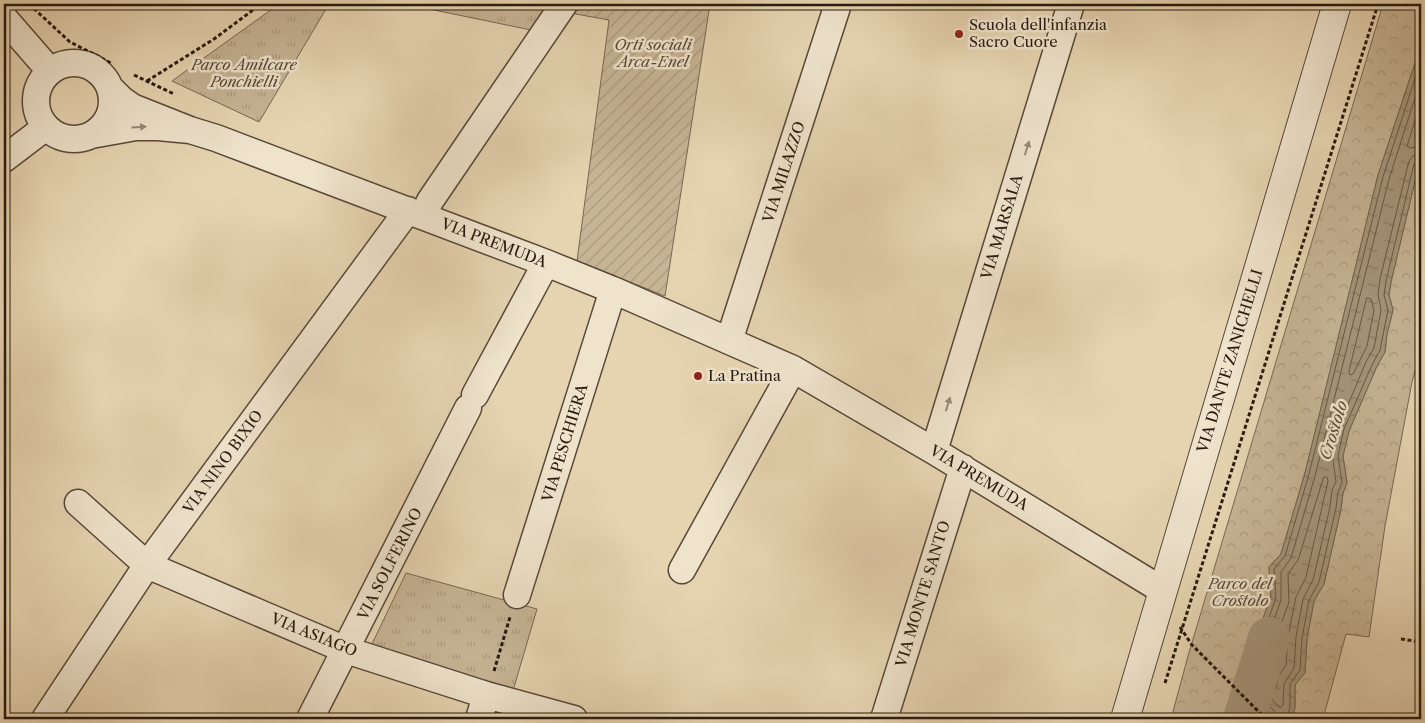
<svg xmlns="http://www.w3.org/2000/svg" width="1425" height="723" font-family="'Libre Caslon Text',serif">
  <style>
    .forest { fill: url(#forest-crowns); stroke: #776752 }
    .park { fill: url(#park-tufts); stroke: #776752 }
    .garden { fill: url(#garden-furrows); stroke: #776752 }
    .water { fill: url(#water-ripples); stroke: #73644f }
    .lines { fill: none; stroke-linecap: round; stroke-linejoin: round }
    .shore { stroke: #665844; stroke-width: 1 }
    .river { stroke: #a5957a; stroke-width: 42 }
    .minor-casing { stroke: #584837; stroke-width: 29 }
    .tertiary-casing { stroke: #584837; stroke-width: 30 }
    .path { stroke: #281a0e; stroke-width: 3; stroke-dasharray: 4 2.5; stroke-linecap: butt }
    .minor { stroke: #efe3cc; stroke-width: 26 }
    .tertiary { stroke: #efe3cc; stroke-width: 28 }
    .oneway { fill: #958976 }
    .poi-dot { fill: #8f2418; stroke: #efe3cc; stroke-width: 2 }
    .labels { text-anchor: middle; stroke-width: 5; stroke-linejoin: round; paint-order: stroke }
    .poi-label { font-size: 15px; fill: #281a0e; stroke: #efe3cc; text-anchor: start }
    .park-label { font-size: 15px; font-style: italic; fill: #574836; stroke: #efe3cc }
    .street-label { font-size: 15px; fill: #281a0e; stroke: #efe3cc }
    .water-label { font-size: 16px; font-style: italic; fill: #5a4b39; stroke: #efe3cc }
  </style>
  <defs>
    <pattern id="forest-crowns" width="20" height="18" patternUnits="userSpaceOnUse" patternTransform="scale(1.25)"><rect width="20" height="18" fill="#c6b495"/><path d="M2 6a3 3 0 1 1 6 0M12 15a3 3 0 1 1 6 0" fill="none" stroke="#aa9a7f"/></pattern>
    <pattern id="park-tufts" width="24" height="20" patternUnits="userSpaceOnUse" patternTransform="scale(1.25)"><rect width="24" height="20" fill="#c6b495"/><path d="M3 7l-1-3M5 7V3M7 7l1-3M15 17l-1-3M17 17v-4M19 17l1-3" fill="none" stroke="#aa9a7f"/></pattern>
    <pattern id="garden-furrows" width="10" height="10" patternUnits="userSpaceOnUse" patternTransform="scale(1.25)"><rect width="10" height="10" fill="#c6b495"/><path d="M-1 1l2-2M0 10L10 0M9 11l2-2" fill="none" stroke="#aa9a7f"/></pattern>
    <pattern id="water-ripples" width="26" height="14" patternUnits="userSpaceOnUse" patternTransform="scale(1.25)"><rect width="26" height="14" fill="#a5957a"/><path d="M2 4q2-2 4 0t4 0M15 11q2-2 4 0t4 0" fill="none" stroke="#867962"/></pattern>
  </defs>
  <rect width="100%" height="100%" fill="#e6d4b1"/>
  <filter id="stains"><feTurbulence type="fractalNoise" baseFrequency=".004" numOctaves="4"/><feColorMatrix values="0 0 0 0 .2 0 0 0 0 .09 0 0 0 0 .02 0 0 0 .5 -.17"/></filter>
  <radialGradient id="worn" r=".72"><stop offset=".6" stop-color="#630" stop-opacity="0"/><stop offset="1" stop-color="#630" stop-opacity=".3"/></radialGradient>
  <path class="forest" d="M 1383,4 L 1421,4 L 1421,45 L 1378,175 L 1305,473 L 1281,554 L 1269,567 L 1271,596 L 1240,683 L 1276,719 L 1171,719 L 1188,656 Z
    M 1421,156 L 1421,348 L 1412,382 L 1385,526 L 1369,637 L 1346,634 L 1323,719 L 1291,719 L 1295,708 L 1295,685 L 1305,672 L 1307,639 L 1314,601 L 1324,584 L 1341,509 L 1343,493 L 1347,483 L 1343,456 L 1349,431 L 1377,366 L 1385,352 L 1387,334 L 1393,310 L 1389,295 L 1391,282 Z"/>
  <path class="park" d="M 279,4 L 329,4 L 259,122 L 172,81 Z
    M 405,4 L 550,4 L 531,30 Z
    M 406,573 L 537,609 L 512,694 L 371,646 Z"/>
  <path class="garden" d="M 564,4 L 710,4 L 665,296 L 577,261 L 609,20 L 559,11 Z"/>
  <path class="water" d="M 1421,45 L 1421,156 L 1391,282 L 1389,295 L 1393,310 L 1387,334 L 1385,352 L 1377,366 L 1349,431 L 1343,456 L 1347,483 L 1343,493 L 1341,509 L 1324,584 L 1314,601 L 1307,639 L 1305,673 L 1295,685 L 1295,708 L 1291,719 L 1276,719 L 1240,683 L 1271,596 L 1269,567 L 1281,554 L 1305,473 L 1378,175 Z"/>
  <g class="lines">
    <path class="shore" d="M 1421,79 L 1389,179 L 1315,476 L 1291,558 L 1281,572 L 1281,600 L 1253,679 L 1280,708 L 1283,705 L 1284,684 L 1294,668 L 1296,637 L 1303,599 L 1313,580 L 1330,507 L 1332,490 L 1336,482 L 1332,453 L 1339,426 L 1366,362 L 1374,348 L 1381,310 L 1378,294 L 1380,279 L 1409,161 L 1413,156 L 1421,154
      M 1421,102 L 1407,146 L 1410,148 L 1421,146
      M 1367,298 L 1371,299 L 1374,310 L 1367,346 L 1353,374 L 1350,375 L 1349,372 Z
      M 1324,477 L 1327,477 L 1328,481 L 1306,577 L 1296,597 L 1288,636 L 1286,665 L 1278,677 L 1276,688 L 1273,689 L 1262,677 L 1289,602 L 1288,574 L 1298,560 Z
      M 1279,719 L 1277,714 L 1246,681 L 1276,598 L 1274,569 L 1285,556 L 1309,474 L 1383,177 L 1421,60
      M 1287,719 L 1290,707 L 1290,684 L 1300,670 L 1302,638 L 1309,600 L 1319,582 L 1336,508 L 1338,492 L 1342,483 L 1338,456 L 1344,429 L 1372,365 L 1380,350 L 1388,310 L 1384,295 L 1386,281 L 1414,164 L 1417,161 L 1421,160"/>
    <path class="river" d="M 1244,719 L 1269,638"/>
    <defs>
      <path id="minor" d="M 4,18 L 50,71
        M36 101a38 38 0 1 1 76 0a38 38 0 1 1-76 0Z
        M 190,130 L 216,138 L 546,263 L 613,290 L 793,369 L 934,451 L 1162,590
        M 91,135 L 136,127 L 158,127 L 190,130 L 132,107 L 122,100 L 110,88
        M 4,159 L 46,127
        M 423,216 L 430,201 L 564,4
        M 729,341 L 838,4
        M 475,395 L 546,263
        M 934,451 L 1071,4
        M 78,503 L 147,565 L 346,650 L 486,695 L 574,719
        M 682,570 L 793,369
        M 517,595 L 613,290
        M 45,719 L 147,565 L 408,210
        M 310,719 L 468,408
        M 479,719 L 486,695
        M 884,719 L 963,468"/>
      <path id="tertiary" d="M 1125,719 L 1337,4"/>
    </defs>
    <use href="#minor" class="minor-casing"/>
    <use href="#tertiary" class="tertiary-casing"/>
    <path class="path" d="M 29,4 L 70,42 L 111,63
      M 134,75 L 174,94
      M 147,81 L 214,39 L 261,4
      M 1180,627 L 1192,645 L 1266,719
      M 1401,639 L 1421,642
      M 494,671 L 510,617
      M 1165,683 L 1378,4"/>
    <use href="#minor" class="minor"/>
    <use href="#tertiary" class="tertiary"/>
  </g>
  <defs><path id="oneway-solid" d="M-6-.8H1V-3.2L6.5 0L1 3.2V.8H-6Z" transform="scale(1.25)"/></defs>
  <g class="oneway">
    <use href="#oneway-solid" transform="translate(139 127) rotate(-4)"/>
    <use href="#oneway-solid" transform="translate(1027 148) rotate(-73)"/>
    <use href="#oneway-solid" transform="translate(948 404) rotate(-73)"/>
  </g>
  <g class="poi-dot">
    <circle cx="959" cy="34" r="5"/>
    <circle cx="698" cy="376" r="5"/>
  </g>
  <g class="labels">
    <g class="poi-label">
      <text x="969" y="30">Scuola dell'infanzia<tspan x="969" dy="17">Sacro Cuore</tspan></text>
      <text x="708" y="381">La Pratina</text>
    </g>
    <g class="park-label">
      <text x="653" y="50">Orti sociali<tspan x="653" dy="17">Arca-Enel</tspan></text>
      <text x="244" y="70">Parco Amilcare<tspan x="244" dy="17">Ponchielli</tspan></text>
      <text x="1240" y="589">Parco del<tspan x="1240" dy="17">Crostolo</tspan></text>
    </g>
    <g class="street-label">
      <text transform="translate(784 172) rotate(-72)" y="5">VIA MILAZZO</text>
      <text transform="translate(1002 227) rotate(-73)" y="5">VIA MARSALA</text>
      <text transform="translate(494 243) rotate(21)" y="5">VIA PREMUDA</text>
      <text transform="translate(1230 361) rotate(-73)" y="5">VIA DANTE ZANICHELLI</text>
      <text transform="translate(565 443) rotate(-73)" y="5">VIA PESCHIERA</text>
      <text transform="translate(223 462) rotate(-54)" y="5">VIA NINO BIXIO</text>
      <text transform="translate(979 478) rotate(31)" y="5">VIA PREMUDA</text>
      <text transform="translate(390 564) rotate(-63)" y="5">VIA SOLFERINO</text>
      <text transform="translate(923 594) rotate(-73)" y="5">VIA MONTE SANTO</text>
      <text transform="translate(314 635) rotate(22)" y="5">VIA ASIAGO</text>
    </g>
    <g class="water-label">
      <text transform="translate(1333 430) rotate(-73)" y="6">Crostolo</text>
    </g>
  </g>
  <rect width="1425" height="723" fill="none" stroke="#e6d4b1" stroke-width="20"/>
  <rect x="5" y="5" width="1415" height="713" fill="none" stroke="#281a0e" stroke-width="2.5"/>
  <rect x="10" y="10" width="1405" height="703" fill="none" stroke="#281a0e"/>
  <rect width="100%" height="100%" filter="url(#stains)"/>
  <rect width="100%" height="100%" fill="url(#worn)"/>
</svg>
